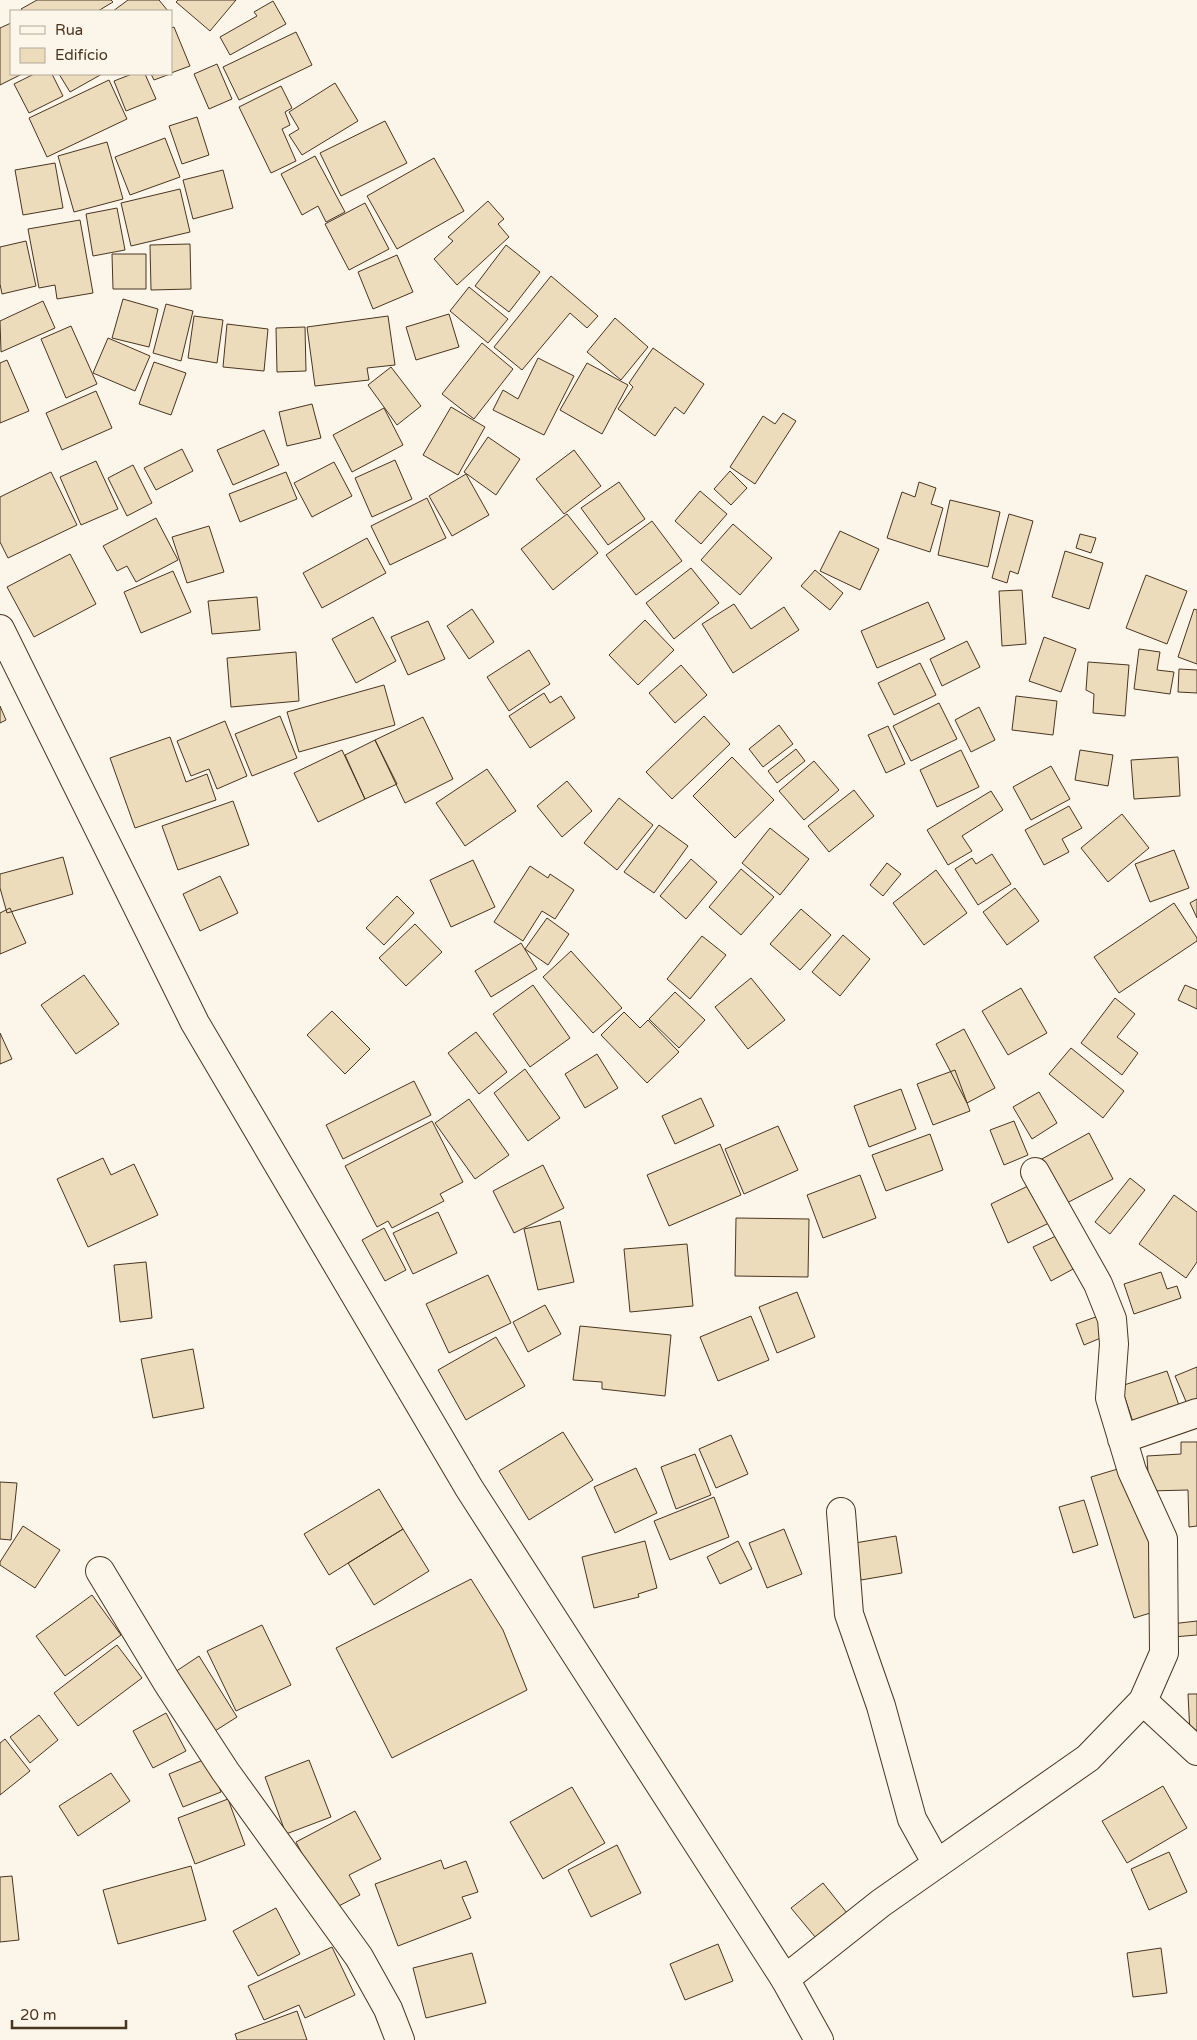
<svg xmlns="http://www.w3.org/2000/svg" width="1197" height="2040" font-family="'Varela Round',sans-serif">
  <style>
    .building { fill: #ecdcbc; stroke: #4a3520 }
    .lines { fill: none; stroke-linecap: round; stroke-linejoin: round }
    .street-casing { stroke: #4a3520; stroke-width: 30 }
    .secondary-casing { stroke: #4a3520; stroke-width: 30 }
    .street { stroke: #fbf6e9; stroke-width: 28 }
    .secondary { stroke: #fbf6e9; stroke-width: 28 }
  </style>
  <rect width="100%" height="100%" fill="#fbf6e9"/>
  <path class="building" d="M 37,0 L 111,0 L 113,2 L 98,11 L 23,11 L 21,9 Z
    M 128,0 L 159,0 L 168,11 L 113,11 Z
    M 178,0 L 236,0 L 210,31 L 176,2 Z
    M 273,1 L 286,24 L 230,55 L 220,37 L 257,16 L 254,12 Z
    M 11,23 L 11,74 L 22,74 L 0,85 L 0,28 Z
    M 174,27 L 190,66 L 171,73 L 171,28 Z
    M 296,32 L 312,65 L 239,100 L 223,67 Z
    M 217,64 L 232,99 L 209,109 L 194,74 Z
    M 34,74 L 52,74 L 63,96 L 29,113 L 14,84 Z
    M 59,74 L 102,74 L 70,92 Z
    M 132,74 L 145,74 L 156,99 L 126,111 L 114,81 Z
    M 151,74 L 170,74 L 154,80 Z
    M 109,80 L 127,119 L 47,157 L 29,118 Z
    M 335,83 L 358,121 L 302,155 L 289,135 L 299,129 L 289,112 Z
    M 281,86 L 292,108 L 285,112 L 290,125 L 282,129 L 296,161 L 271,173 L 239,107 Z
    M 197,117 L 209,155 L 182,164 L 169,126 Z
    M 385,121 L 407,163 L 341,196 L 320,153 Z
    M 165,138 L 180,177 L 130,195 L 115,157 Z
    M 107,142 L 123,199 L 74,212 L 58,156 Z
    M 315,156 L 345,212 L 326,222 L 318,206 L 302,215 L 281,174 Z
    M 434,158 L 464,211 L 397,249 L 367,196 Z
    M 55,163 L 63,208 L 23,215 L 15,170 Z
    M 223,170 L 233,208 L 193,219 L 183,180 Z
    M 180,189 L 190,232 L 131,246 L 121,203 Z
    M 488,201 L 504,219 L 498,224 L 509,237 L 457,285 L 434,259 L 453,241 L 448,237 Z
    M 365,203 L 389,249 L 349,270 L 325,224 Z
    M 117,208 L 125,250 L 93,256 L 86,214 Z
    M 80,220 L 93,293 L 57,299 L 55,285 L 39,288 L 28,229 Z
    M 26,241 L 36,286 L 2,294 L 0,284 L 0,247 Z
    M 190,244 L 191,289 L 151,290 L 150,245 Z
    M 506,245 L 540,272 L 509,312 L 475,286 Z
    M 112,254 L 146,254 L 146,289 L 113,289 Z
    M 397,255 L 413,292 L 373,309 L 358,272 Z
    M 551,276 L 598,316 L 587,328 L 570,313 L 522,370 L 494,347 Z
    M 469,287 L 508,319 L 488,343 L 450,311 Z
    M 123,299 L 158,309 L 149,347 L 112,338 Z
    M 43,301 L 55,328 L 1,352 L 0,321 Z
    M 166,304 L 193,311 L 181,361 L 153,353 Z
    M 449,314 L 459,347 L 416,360 L 406,327 Z
    M 194,316 L 223,320 L 217,363 L 188,358 Z
    M 388,316 L 395,365 L 367,368 L 369,380 L 315,386 L 307,327 Z
    M 615,318 L 648,347 L 621,380 L 587,352 Z
    M 227,324 L 268,329 L 264,371 L 223,367 Z
    M 71,326 L 97,384 L 66,398 L 41,339 Z
    M 305,327 L 306,371 L 277,372 L 276,328 Z
    M 108,338 L 150,356 L 135,391 L 93,373 Z
    M 482,343 L 513,369 L 474,419 L 442,394 Z
    M 653,348 L 704,384 L 684,414 L 675,407 L 655,436 L 618,409 L 633,387 L 629,383 Z
    M 538,358 L 574,376 L 544,435 L 493,410 L 503,390 L 518,399 Z
    M 7,360 L 29,411 L 0,423 L 0,363 Z
    M 154,362 L 186,373 L 171,415 L 139,404 Z
    M 587,363 L 628,385 L 602,434 L 560,410 Z
    M 391,367 L 421,406 L 397,425 L 368,385 Z
    M 96,391 L 112,428 L 62,450 L 46,413 Z
    M 312,404 L 321,438 L 287,446 L 279,412 Z
    M 451,407 L 485,427 L 458,475 L 423,455 Z
    M 384,408 L 403,445 L 352,472 L 333,435 Z
    M 783,413 L 796,421 L 755,484 L 730,467 L 763,416 L 775,424 Z
    M 264,430 L 279,465 L 233,485 L 217,450 Z
    M 488,437 L 520,459 L 496,495 L 464,472 Z
    M 182,449 L 193,471 L 156,490 L 144,468 Z
    M 574,450 L 601,486 L 564,514 L 536,479 Z
    M 395,460 L 412,499 L 372,517 L 355,478 Z
    M 96,461 L 118,509 L 81,525 L 60,477 Z
    M 334,462 L 352,496 L 312,517 L 294,483 Z
    M 133,465 L 152,503 L 127,516 L 108,478 Z
    M 730,471 L 747,488 L 731,505 L 714,489 Z
    M 51,472 L 77,525 L 8,558 L 0,542 L 0,497 Z
    M 286,472 L 297,499 L 240,522 L 229,494 Z
    M 466,474 L 489,515 L 452,536 L 429,496 Z
    M 619,482 L 645,519 L 608,545 L 581,508 Z
    M 919,482 L 936,488 L 931,504 L 943,508 L 930,552 L 887,538 L 902,492 L 915,497 Z
    M 700,491 L 727,514 L 701,544 L 675,521 Z
    M 427,498 L 446,538 L 390,565 L 371,526 Z
    M 950,500 L 1000,512 L 988,567 L 938,555 Z
    M 567,514 L 598,553 L 553,590 L 521,549 Z
    M 1009,514 L 1033,521 L 1018,574 L 1010,571 L 1007,583 L 992,578 Z
    M 156,518 L 178,560 L 136,582 L 127,566 L 117,571 L 103,546 Z
    M 652,521 L 682,561 L 636,595 L 606,555 Z
    M 733,524 L 772,558 L 740,595 L 701,560 Z
    M 209,526 L 224,572 L 187,583 L 172,537 Z
    M 840,531 L 879,549 L 860,590 L 820,571 Z
    M 1080,534 L 1096,538 L 1091,553 L 1076,548 Z
    M 367,538 L 386,573 L 322,608 L 303,573 Z
    M 1065,551 L 1103,563 L 1089,609 L 1052,597 Z
    M 70,554 L 96,604 L 34,637 L 7,587 Z
    M 691,568 L 719,603 L 674,639 L 646,603 Z
    M 815,570 L 843,593 L 830,610 L 801,586 Z
    M 173,571 L 191,612 L 141,633 L 124,592 Z
    M 1146,575 L 1187,591 L 1167,644 L 1126,628 Z
    M 1022,590 L 1026,644 L 1002,646 L 999,591 Z
    M 257,597 L 260,630 L 212,634 L 208,601 Z
    M 928,602 L 945,639 L 877,668 L 861,631 Z
    M 734,604 L 751,629 L 784,607 L 799,630 L 733,673 L 702,624 Z
    M 472,609 L 494,642 L 469,659 L 447,626 Z
    M 1194,609 L 1197,610 L 1197,664 L 1178,657 Z
    M 373,617 L 396,661 L 356,683 L 332,639 Z
    M 645,620 L 674,650 L 638,685 L 609,655 Z
    M 428,621 L 445,659 L 408,675 L 391,637 Z
    M 1044,637 L 1076,649 L 1061,692 L 1029,681 Z
    M 967,641 L 980,667 L 942,686 L 930,659 Z
    M 1139,649 L 1160,652 L 1157,670 L 1174,672 L 1170,694 L 1134,689 Z
    M 529,650 L 550,684 L 509,711 L 487,677 Z
    M 296,652 L 299,701 L 231,707 L 227,658 Z
    M 1088,662 L 1129,665 L 1125,716 L 1093,713 L 1094,694 L 1086,690 Z
    M 920,663 L 936,695 L 894,715 L 878,683 Z
    M 681,665 L 707,695 L 675,723 L 649,693 Z
    M 1179,669 L 1197,670 L 1197,693 L 1178,692 Z
    M 384,685 L 395,725 L 299,752 L 287,712 Z
    M 544,693 L 550,703 L 561,696 L 575,718 L 530,748 L 509,716 Z
    M 1016,696 L 1057,701 L 1053,735 L 1012,730 Z
    M 939,703 L 957,739 L 911,761 L 893,726 Z
    M 0,706 L 6,720 L 0,723 Z
    M 979,707 L 995,740 L 971,752 L 955,720 Z
    M 280,716 L 297,758 L 252,776 L 235,734 Z
    M 704,716 L 730,744 L 672,799 L 646,772 Z
    M 423,717 L 453,779 L 405,803 L 375,740 Z
    M 225,721 L 247,776 L 217,789 L 209,769 L 191,776 L 177,741 Z
    M 779,725 L 793,744 L 763,767 L 749,749 Z
    M 888,726 L 905,764 L 886,773 L 868,735 Z
    M 170,737 L 186,782 L 207,774 L 216,800 L 135,828 L 110,758 Z
    M 375,740 L 397,784 L 365,799 L 345,755 Z
    M 796,749 L 805,761 L 777,783 L 768,771 Z
    M 342,750 L 365,799 L 318,822 L 294,773 Z
    M 961,750 L 979,787 L 937,807 L 920,770 Z
    M 1080,750 L 1113,755 L 1108,786 L 1075,780 Z
    M 732,757 L 774,800 L 735,838 L 693,796 Z
    M 1178,757 L 1180,796 L 1134,799 L 1131,760 Z
    M 814,761 L 839,790 L 804,820 L 779,791 Z
    M 1051,766 L 1070,799 L 1031,820 L 1013,787 Z
    M 487,769 L 516,811 L 465,846 L 436,803 Z
    M 567,781 L 592,811 L 562,837 L 537,806 Z
    M 854,790 L 874,816 L 829,852 L 808,826 Z
    M 991,791 L 1003,810 L 962,836 L 972,851 L 948,865 L 927,830 Z
    M 619,798 L 653,825 L 617,870 L 584,843 Z
    M 233,801 L 249,845 L 178,870 L 162,826 Z
    M 1069,806 L 1082,828 L 1062,839 L 1069,852 L 1044,865 L 1025,830 Z
    M 1122,814 L 1149,848 L 1108,882 L 1081,848 Z
    M 659,825 L 688,846 L 654,893 L 624,872 Z
    M 770,828 L 809,859 L 780,895 L 742,863 Z
    M 1174,850 L 1189,888 L 1150,902 L 1135,864 Z
    M 992,854 L 1011,884 L 978,905 L 955,869 L 972,858 L 976,864 Z
    M 63,857 L 73,894 L 7,913 L 0,888 L 0,874 Z
    M 691,859 L 717,882 L 686,919 L 660,896 Z
    M 473,860 L 495,907 L 451,927 L 430,880 Z
    M 887,863 L 901,874 L 883,896 L 870,885 Z
    M 530,866 L 548,878 L 550,874 L 574,890 L 555,919 L 542,911 L 523,941 L 494,922 Z
    M 741,869 L 774,897 L 741,935 L 709,907 Z
    M 936,870 L 967,913 L 924,945 L 893,903 Z
    M 220,876 L 238,913 L 200,931 L 183,894 Z
    M 1015,888 L 1039,921 L 1007,945 L 983,912 Z
    M 397,896 L 414,913 L 384,945 L 366,928 Z
    M 1197,899 L 1197,918 L 1190,903 Z
    M 1174,903 L 1197,938 L 1197,941 L 1119,993 L 1094,957 Z
    M 10,908 L 26,943 L 0,954 L 0,913 Z
    M 801,909 L 831,935 L 800,970 L 770,944 Z
    M 547,918 L 569,934 L 548,965 L 525,949 Z
    M 415,924 L 442,952 L 406,986 L 379,958 Z
    M 843,935 L 870,959 L 840,996 L 812,972 Z
    M 702,936 L 726,955 L 690,999 L 667,979 Z
    M 521,943 L 537,969 L 491,997 L 475,971 Z
    M 571,951 L 622,1008 L 593,1033 L 543,977 Z
    M 84,975 L 119,1024 L 76,1054 L 41,1005 Z
    M 751,978 L 785,1020 L 748,1049 L 715,1007 Z
    M 533,985 L 570,1038 L 530,1067 L 493,1014 Z
    M 1185,985 L 1197,990 L 1197,1009 L 1178,1000 Z
    M 1021,988 L 1047,1033 L 1008,1055 L 982,1011 Z
    M 675,992 L 705,1020 L 679,1048 L 649,1019 Z
    M 1115,998 L 1135,1014 L 1117,1037 L 1138,1053 L 1122,1075 L 1081,1043 Z
    M 332,1011 L 370,1049 L 345,1074 L 307,1035 Z
    M 624,1012 L 640,1028 L 648,1020 L 679,1052 L 647,1083 L 601,1035 Z
    M 964,1029 L 995,1088 L 967,1103 L 936,1044 Z
    M 476,1032 L 507,1072 L 479,1094 L 448,1053 Z
    M 0,1033 L 12,1059 L 0,1064 Z
    M 1071,1048 L 1124,1091 L 1103,1118 L 1049,1074 Z
    M 597,1054 L 618,1088 L 585,1108 L 565,1074 Z
    M 525,1069 L 560,1118 L 528,1141 L 494,1093 Z
    M 955,1070 L 970,1111 L 933,1125 L 917,1084 Z
    M 414,1081 L 431,1115 L 343,1159 L 326,1125 Z
    M 901,1089 L 916,1129 L 869,1147 L 854,1106 Z
    M 1039,1092 L 1057,1123 L 1032,1139 L 1013,1107 Z
    M 701,1098 L 714,1126 L 675,1144 L 662,1116 Z
    M 469,1099 L 509,1155 L 475,1179 L 435,1123 Z
    M 432,1121 L 463,1182 L 440,1194 L 444,1201 L 392,1228 L 388,1221 L 377,1227 L 345,1166 Z
    M 1014,1121 L 1028,1155 L 1004,1165 L 990,1130 Z
    M 778,1126 L 798,1170 L 744,1194 L 725,1149 Z
    M 1089,1133 L 1113,1179 L 1063,1205 L 1040,1160 Z
    M 930,1134 L 943,1170 L 886,1191 L 872,1155 Z
    M 720,1144 L 741,1195 L 669,1226 L 647,1175 Z
    M 103,1158 L 111,1175 L 134,1164 L 158,1215 L 88,1247 L 57,1179 Z
    M 543,1165 L 564,1208 L 514,1233 L 493,1191 Z
    M 860,1175 L 876,1218 L 823,1238 L 807,1195 Z
    M 1130,1178 L 1145,1190 L 1110,1234 L 1095,1222 Z
    M 1030,1185 L 1049,1223 L 1008,1243 L 991,1204 Z
    M 1174,1195 L 1197,1212 L 1197,1262 L 1186,1278 L 1139,1244 Z
    M 438,1212 L 457,1253 L 413,1274 L 393,1233 Z
    M 736,1218 L 809,1219 L 808,1277 L 735,1276 Z
    M 560,1221 L 574,1282 L 538,1290 L 524,1229 Z
    M 384,1228 L 406,1270 L 385,1281 L 362,1240 Z
    M 1058,1235 L 1075,1268 L 1051,1281 L 1033,1247 Z
    M 687,1244 L 693,1306 L 630,1312 L 624,1249 Z
    M 146,1262 L 152,1318 L 120,1322 L 114,1265 Z
    M 1161,1272 L 1167,1289 L 1177,1286 L 1181,1298 L 1134,1314 L 1124,1284 Z
    M 488,1275 L 511,1323 L 449,1353 L 426,1304 Z
    M 797,1292 L 815,1337 L 777,1353 L 759,1307 Z
    M 545,1305 L 561,1334 L 528,1352 L 513,1322 Z
    M 1107,1313 L 1115,1332 L 1084,1345 L 1076,1324 Z
    M 751,1316 L 769,1360 L 718,1381 L 700,1337 Z
    M 580,1326 L 671,1335 L 665,1396 L 602,1389 L 602,1382 L 573,1380 Z
    M 496,1337 L 525,1386 L 466,1420 L 438,1370 Z
    M 193,1349 L 204,1408 L 153,1418 L 141,1359 Z
    M 1197,1367 L 1197,1411 L 1191,1413 L 1175,1376 Z
    M 1167,1371 L 1183,1417 L 1135,1428 L 1121,1386 Z
    M 563,1432 L 593,1480 L 529,1520 L 499,1471 Z
    M 731,1435 L 748,1474 L 716,1488 L 699,1449 Z
    M 1181,1442 L 1197,1442 L 1197,1526 L 1189,1527 L 1188,1490 L 1149,1491 L 1147,1456 L 1181,1454 Z
    M 695,1454 L 711,1495 L 676,1509 L 661,1467 Z
    M 636,1468 L 657,1513 L 615,1533 L 594,1487 Z
    M 1121,1468 L 1135,1489 L 1170,1607 L 1134,1618 L 1091,1477 Z
    M 0,1482 L 17,1483 L 11,1540 L 0,1539 Z
    M 379,1489 L 403,1529 L 329,1575 L 304,1534 Z
    M 714,1497 L 729,1537 L 670,1560 L 654,1521 Z
    M 1084,1500 L 1098,1545 L 1073,1553 L 1059,1507 Z
    M 23,1526 L 60,1550 L 35,1588 L 0,1565 L 0,1562 Z
    M 403,1529 L 429,1571 L 374,1605 L 348,1563 Z
    M 784,1529 L 802,1574 L 767,1588 L 749,1543 Z
    M 896,1536 L 902,1573 L 861,1580 L 855,1543 Z
    M 645,1541 L 657,1588 L 638,1594 L 639,1597 L 594,1608 L 582,1557 Z
    M 738,1541 L 752,1569 L 720,1584 L 707,1557 Z
    M 471,1579 L 503,1630 L 527,1690 L 392,1758 L 336,1648 Z
    M 92,1595 L 121,1635 L 65,1676 L 36,1636 Z
    M 1197,1621 L 1197,1635 L 1173,1637 L 1171,1624 Z
    M 262,1625 L 291,1685 L 236,1711 L 207,1651 Z
    M 117,1645 L 142,1678 L 78,1726 L 54,1693 Z
    M 199,1656 L 237,1717 L 207,1736 L 169,1676 Z
    M 1188,1694 L 1197,1694 L 1197,1734 L 1190,1734 Z
    M 166,1713 L 186,1751 L 153,1768 L 133,1731 Z
    M 39,1715 L 58,1740 L 30,1763 L 10,1737 Z
    M 5,1739 L 30,1771 L 0,1795 L 0,1743 Z
    M 208,1758 L 221,1792 L 183,1807 L 169,1774 Z
    M 309,1760 L 331,1817 L 286,1834 L 265,1777 Z
    M 111,1773 L 130,1801 L 78,1836 L 59,1806 Z
    M 1163,1786 L 1187,1828 L 1127,1863 L 1102,1821 Z
    M 572,1787 L 605,1843 L 543,1879 L 510,1822 Z
    M 228,1799 L 245,1845 L 195,1864 L 178,1818 Z
    M 355,1811 L 381,1859 L 349,1875 L 360,1895 L 331,1910 L 296,1842 Z
    M 617,1845 L 641,1893 L 591,1917 L 568,1870 Z
    M 1169,1852 L 1187,1892 L 1149,1910 L 1131,1869 Z
    M 441,1860 L 444,1869 L 466,1861 L 478,1892 L 462,1897 L 471,1918 L 398,1946 L 375,1884 Z
    M 191,1866 L 206,1920 L 118,1944 L 103,1890 Z
    M 12,1876 L 19,1940 L 0,1942 L 0,1877 Z
    M 823,1883 L 847,1913 L 816,1938 L 791,1908 Z
    M 276,1908 L 300,1954 L 258,1976 L 233,1931 Z
    M 718,1944 L 733,1981 L 685,2000 L 670,1964 Z
    M 332,1947 L 355,1995 L 305,2018 L 299,2005 L 264,2020 L 248,1986 Z
    M 1161,1948 L 1167,1993 L 1133,1997 L 1127,1953 Z
    M 472,1953 L 486,2003 L 426,2018 L 413,1968 Z
    M 297,2011 L 307,2040 L 237,2040 L 235,2034 Z"/>
  <g class="lines">
    <defs>
      <path id="street" d="M 1122,1439 L 1197,1413
        M 841,1512 L 849,1614 L 881,1706 L 912,1819 L 937,1864
        M 100,1571 L 167,1682 L 225,1771 L 359,1957 L 388,2009 L 400,2040
        M 1143,1701 L 1197,1751
        M 785,1979 L 881,1903 L 1088,1758 L 1143,1701 L 1164,1653 L 1163,1539 L 1132,1471 L 1110,1398 L 1114,1344 L 1112,1319 L 1098,1284 L 1035,1172"/>
      <path id="secondary" d="M 0,629 L 195,1023 L 469,1488 L 785,1979 L 819,2040"/>
    </defs>
    <use href="#street" class="street-casing"/>
    <use href="#secondary" class="secondary-casing"/>
    <use href="#street" class="street"/>
    <use href="#secondary" class="secondary"/>
  </g>
  <rect x="10" y="10" width="162" height="65" fill="#fbf6e9" stroke="#b4a999"/>
  <rect x="20" y="26" width="25" height="8" fill="#fbf6e9" stroke="#b4a999"/>
  <text x="55" y="35" font-size="15" fill="#4a3520">Rua</text>
  <rect x="20" y="48" width="25" height="15" fill="#ecdcbc" stroke="#b4a999"/>
  <text x="55" y="60" font-size="15" fill="#4a3520">Edifício</text>
  <path d="M12 2020v8h114v-8" fill="none" stroke="#4a3520" stroke-width="2.5"/>
  <text x="20" y="2020" font-size="15" fill="#4a3520" stroke="#fbf6e9" stroke-width="4" paint-order="stroke">20 m</text>
</svg>
